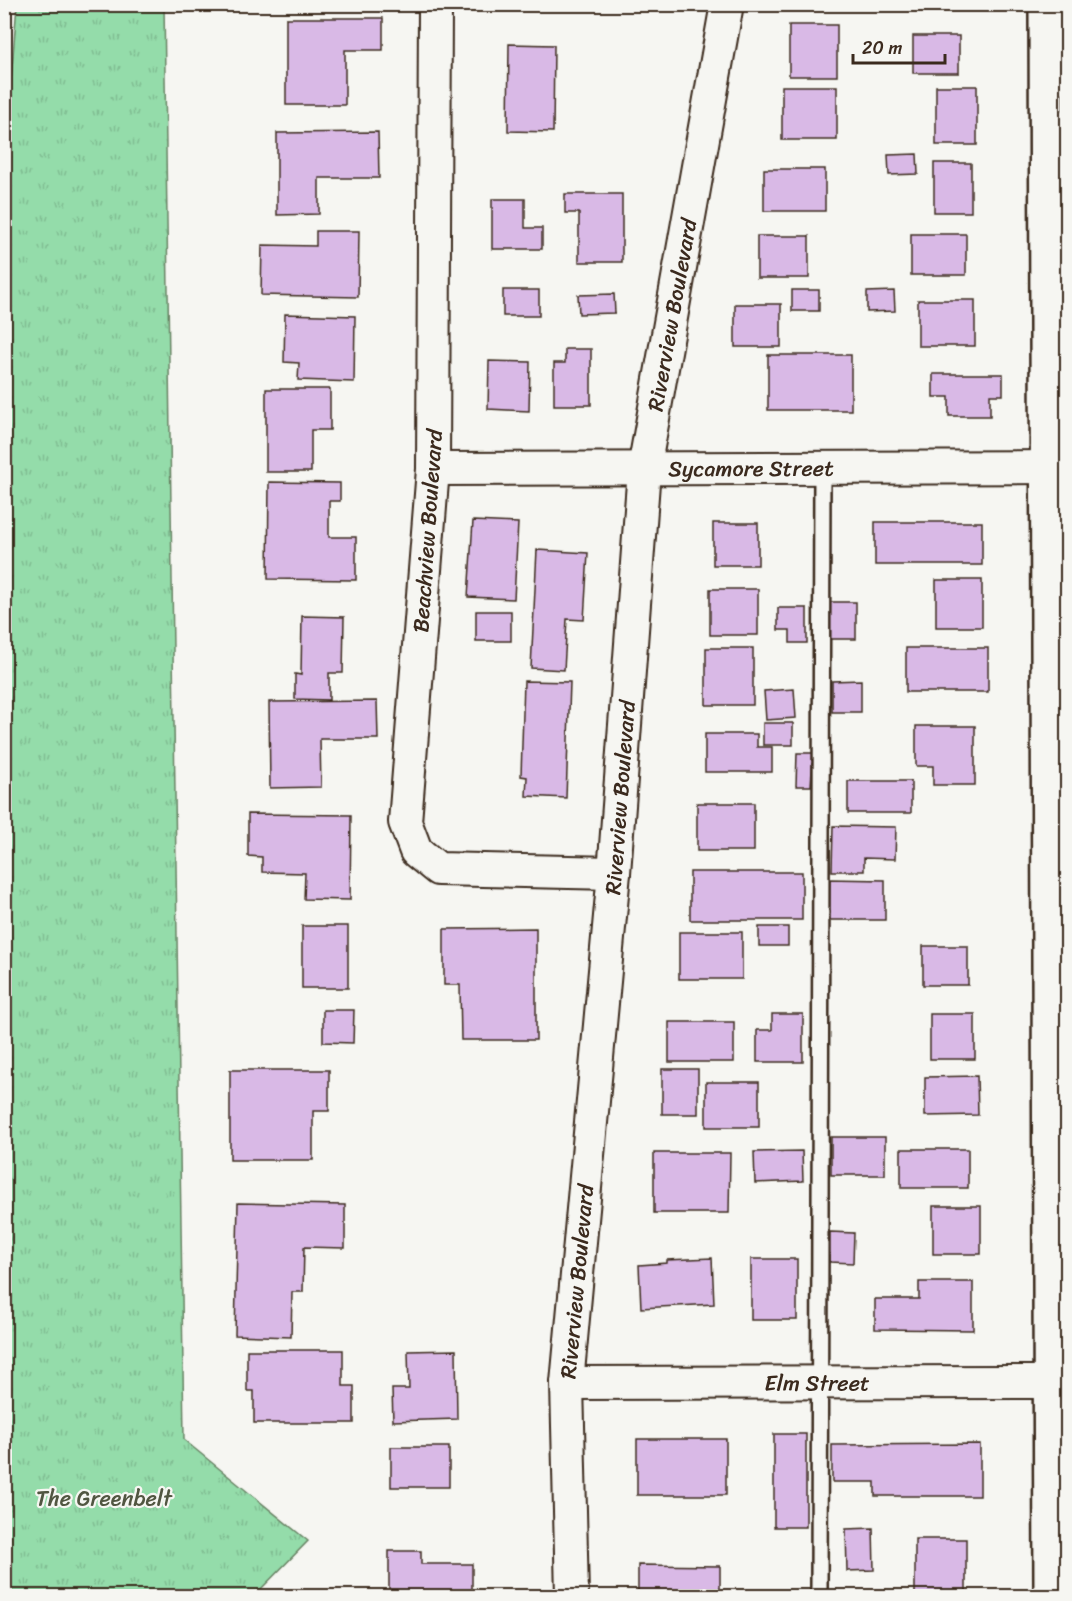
<svg xmlns="http://www.w3.org/2000/svg" width="1072" height="1601" font-family="Sriracha,sans-serif">
  <style>
    .park { fill: url(#park-tufts); stroke: #688364; stroke-width: 1.5 }
    .building { fill: #d9b9e6; stroke: #3b2a1e; stroke-width: 1.5 }
    .lines { fill: none; stroke-linecap: round; stroke-linejoin: round }
    .service-casing { stroke: #3b2a1e; stroke-width: 20 }
    .minor-casing { stroke: #3b2a1e; stroke-width: 36 }
    .tertiary-casing { stroke: #3b2a1e; stroke-width: 38 }
    .service { stroke: #f6f6f2; stroke-width: 15 }
    .minor { stroke: #f6f6f2; stroke-width: 32 }
    .tertiary { stroke: #f6f6f2; stroke-width: 33 }
    .labels { text-anchor: middle; stroke-width: 4.5; stroke-linejoin: round; paint-order: stroke }
    .street-label { font-size: 22px; fill: #3b2a1e; stroke: #f6f6f2 }
    .park-label { font-size: 22px; fill: #515641; stroke: #f6f6f2 }
  </style>
  <defs>
    <pattern id="park-tufts" width="24" height="20" patternUnits="userSpaceOnUse" patternTransform="scale(1.5)"><rect width="24" height="20" fill="#94dcaa"/><path d="M3 7l-1-3M5 7V3M7 7l1-3M15 17l-1-3M17 17v-4M19 17l1-3" fill="none" stroke="#80bd92"/></pattern>
  </defs>
  <rect width="100%" height="100%" fill="#f6f6f2"/>
  <filter id="ink" filterUnits="userSpaceOnUse"><feTurbulence type="fractalNoise" baseFrequency=".0167" numOctaves="2"/><feDisplacementMap in="SourceGraphic" scale="12" xChannelSelector="R" yChannelSelector="G"/><feConvolveMatrix kernelMatrix="1 2 1 2 8 2 1 2 1" color-interpolation-filters="sRGB"/></filter>
  <g filter="url(#ink)">
    <path class="park" d="M 17,5 L 164,5 L 184,1440 L 308,1541 L 254,1596 L 5,1596 L 4,169 Z"/>
    <path class="building" d="M 286,18 L 383,18 L 383,50 L 345,50 L 345,105 L 286,105 Z
      M 789,25 L 837,25 L 837,76 L 789,76 Z
      M 913,36 L 959,36 L 959,73 L 913,73 Z
      M 509,44 L 554,45 L 553,132 L 508,131 Z
      M 782,86 L 837,86 L 837,140 L 782,140 Z
      M 936,86 L 977,86 L 977,145 L 936,145 Z
      M 378,132 L 379,178 L 319,178 L 319,214 L 277,215 L 277,133 Z
      M 917,154 L 918,174 L 889,175 L 888,155 Z
      M 934,163 L 971,163 L 971,212 L 934,212 Z
      M 764,169 L 825,169 L 825,211 L 764,211 Z
      M 565,194 L 622,194 L 622,262 L 579,262 L 579,213 L 565,213 Z
      M 492,199 L 525,199 L 525,228 L 542,228 L 542,249 L 492,249 Z
      M 316,231 L 359,231 L 358,297 L 261,295 L 262,245 L 316,246 Z
      M 911,234 L 966,234 L 966,275 L 911,275 Z
      M 757,236 L 809,236 L 809,278 L 757,278 Z
      M 503,290 L 539,290 L 539,316 L 503,316 Z
      M 792,290 L 819,290 L 819,311 L 792,311 Z
      M 894,291 L 895,311 L 867,312 L 867,292 Z
      M 614,294 L 615,313 L 579,314 L 578,295 Z
      M 918,300 L 975,300 L 975,346 L 918,346 Z
      M 735,304 L 781,304 L 781,347 L 735,347 Z
      M 285,314 L 355,316 L 354,382 L 298,380 L 299,363 L 284,362 Z
      M 565,349 L 591,349 L 591,405 L 554,405 L 554,363 L 565,363 Z
      M 768,355 L 851,355 L 851,410 L 768,410 Z
      M 489,361 L 530,362 L 529,411 L 488,409 Z
      M 933,374 L 1003,374 L 1003,395 L 990,395 L 990,416 L 949,416 L 949,397 L 933,397 Z
      M 266,389 L 330,389 L 330,430 L 311,430 L 311,472 L 266,472 Z
      M 269,482 L 340,483 L 340,501 L 329,501 L 329,537 L 356,537 L 356,580 L 268,579 Z
      M 473,521 L 518,523 L 514,599 L 468,597 Z
      M 875,522 L 982,522 L 982,565 L 875,565 Z
      M 713,523 L 758,523 L 758,565 L 713,565 Z
      M 537,550 L 588,553 L 584,620 L 567,619 L 564,670 L 531,668 Z
      M 936,580 L 982,580 L 982,627 L 936,627 Z
      M 710,589 L 758,589 L 758,635 L 710,635 Z
      M 830,602 L 856,602 L 856,639 L 830,639 Z
      M 778,608 L 807,608 L 807,643 L 790,643 L 790,630 L 778,630 Z
      M 476,611 L 511,611 L 511,641 L 476,641 Z
      M 302,616 L 344,617 L 343,673 L 329,673 L 329,700 L 295,699 L 295,674 L 301,675 Z
      M 706,648 L 753,648 L 753,705 L 706,705 Z
      M 906,648 L 988,648 L 988,692 L 906,692 Z
      M 861,680 L 861,712 L 832,712 L 832,681 Z
      M 524,681 L 570,682 L 566,798 L 526,796 L 527,777 L 521,776 Z
      M 794,689 L 796,718 L 766,720 L 764,691 Z
      M 377,701 L 378,739 L 320,739 L 321,787 L 270,788 L 269,702 Z
      M 763,723 L 793,723 L 793,745 L 763,745 Z
      M 916,726 L 975,726 L 975,785 L 933,785 L 933,766 L 916,766 Z
      M 705,734 L 757,734 L 757,747 L 772,747 L 772,772 L 705,772 Z
      M 797,753 L 813,753 L 811,786 L 796,786 Z
      M 848,781 L 911,781 L 911,813 L 848,813 Z
      M 697,803 L 754,803 L 754,851 L 697,851 Z
      M 248,814 L 351,815 L 350,900 L 304,899 L 305,873 L 262,872 L 262,857 L 248,856 Z
      M 833,826 L 896,827 L 895,859 L 864,858 L 864,871 L 832,871 Z
      M 690,872 L 802,872 L 802,920 L 690,920 Z
      M 826,879 L 885,880 L 885,920 L 826,920 Z
      M 302,926 L 348,926 L 348,988 L 302,988 Z
      M 759,927 L 788,927 L 788,946 L 759,946 Z
      M 536,928 L 536,1040 L 461,1040 L 460,985 L 444,985 L 444,929 Z
      M 679,932 L 742,932 L 742,979 L 679,979 Z
      M 923,946 L 968,946 L 968,985 L 923,985 Z
      M 323,1010 L 354,1010 L 353,1043 L 323,1042 Z
      M 772,1014 L 803,1014 L 803,1062 L 757,1062 L 757,1030 L 772,1030 Z
      M 930,1014 L 975,1014 L 975,1059 L 930,1059 Z
      M 669,1022 L 734,1022 L 734,1062 L 669,1062 Z
      M 662,1069 L 698,1069 L 698,1114 L 662,1114 Z
      M 230,1070 L 329,1070 L 329,1111 L 313,1111 L 313,1160 L 230,1160 Z
      M 977,1076 L 978,1115 L 925,1116 L 925,1077 Z
      M 706,1082 L 759,1082 L 759,1127 L 706,1127 Z
      M 831,1137 L 885,1137 L 885,1175 L 831,1175 Z
      M 901,1149 L 968,1149 L 968,1188 L 901,1188 Z
      M 802,1151 L 803,1181 L 755,1183 L 754,1152 Z
      M 654,1153 L 730,1153 L 729,1213 L 654,1213 Z
      M 238,1203 L 345,1205 L 345,1248 L 304,1247 L 303,1292 L 292,1292 L 291,1337 L 235,1335 Z
      M 933,1206 L 981,1206 L 981,1254 L 933,1254 Z
      M 830,1232 L 854,1233 L 853,1263 L 830,1262 Z
      M 712,1258 L 714,1304 L 641,1308 L 639,1265 L 667,1263 L 667,1260 Z
      M 751,1259 L 797,1259 L 797,1320 L 751,1320 Z
      M 919,1282 L 973,1282 L 973,1330 L 875,1329 L 875,1299 L 919,1299 Z
      M 247,1350 L 343,1350 L 343,1386 L 354,1386 L 354,1423 L 254,1423 L 254,1391 L 247,1391 Z
      M 456,1350 L 457,1419 L 393,1421 L 392,1389 L 409,1389 L 408,1351 Z
      M 774,1434 L 806,1434 L 806,1527 L 774,1527 Z
      M 637,1439 L 726,1439 L 726,1495 L 637,1495 Z
      M 980,1444 L 980,1496 L 875,1496 L 875,1482 L 832,1482 L 832,1445 Z
      M 391,1447 L 449,1447 L 449,1487 L 391,1487 Z
      M 873,1528 L 874,1570 L 847,1571 L 846,1529 Z
      M 915,1539 L 966,1539 L 966,1596 L 915,1596 Z
      M 389,1551 L 421,1551 L 421,1564 L 472,1564 L 472,1596 L 389,1596 Z
      M 638,1565 L 720,1566 L 720,1596 L 638,1596 Z"/>
    <g class="lines">
      <defs>
        <path id="service" d="M 819,1596 L 822,468"/>
        <g id="minor">
          <path d="M 435,4 L 433,469 L 405,822 L 416,851 L 438,869 L 614,873"/>
          <path id="s1" d="M 433,469 L 1068,467"/>
          <path id="s2" d="M 567,1383 L 1051,1382"/>
          <path id="s3" d="M 572,1596 L 567,1383 L 614,873 L 644,469 L 727,4"/>
        </g>
        <path id="tertiary" d="M 1046,4 L 1051,1596"/>
      </defs>
      <use href="#service" class="service-casing"/>
      <use href="#minor" class="minor-casing"/>
      <use href="#tertiary" class="tertiary-casing"/>
      <use href="#service" class="service"/>
      <use href="#minor" class="minor"/>
      <use href="#tertiary" class="tertiary"/>
    </g>
  </g>
  <g class="labels">
    <g class="street-label">
      <text dy="8" stroke="none"><textPath href="#s3" startOffset="1287">Riverview Boulevard</textPath></text>
      <text dy="8" stroke="none"><textPath href="#s1" startOffset="318">Sycamore Street</textPath></text>
      <text transform="translate(427 531) rotate(-86)" y="8">Beachview Boulevard</text>
      <text dy="8" stroke="none"><textPath href="#s3" startOffset="801">Riverview Boulevard</textPath></text>
      <text dy="8" stroke="none"><textPath href="#s3" startOffset="315">Riverview Boulevard</textPath></text>
      <text dy="8" stroke="none"><textPath href="#s2" startOffset="250">Elm Street</textPath></text>
    </g>
    <g class="park-label">
      <text x="104" y="1506">The Greenbelt</text>
    </g>
  </g>
  <rect width="1072" height="1601" fill="none" stroke="#f6f6f2" stroke-width="24"/>
  <rect x="12" y="12" width="1048" height="1577" fill="none" stroke="#3b2a1e" stroke-width="2" filter="url(#ink)"/>
  <path d="M853 54v9h92v-9" fill="none" stroke="#3b2a1e" stroke-width="3"/>
  <text x="862" y="54" font-size="18" fill="#3b2a1e" stroke="#f6f6f2" stroke-width="4.5" paint-order="stroke">20 m</text>
</svg>
